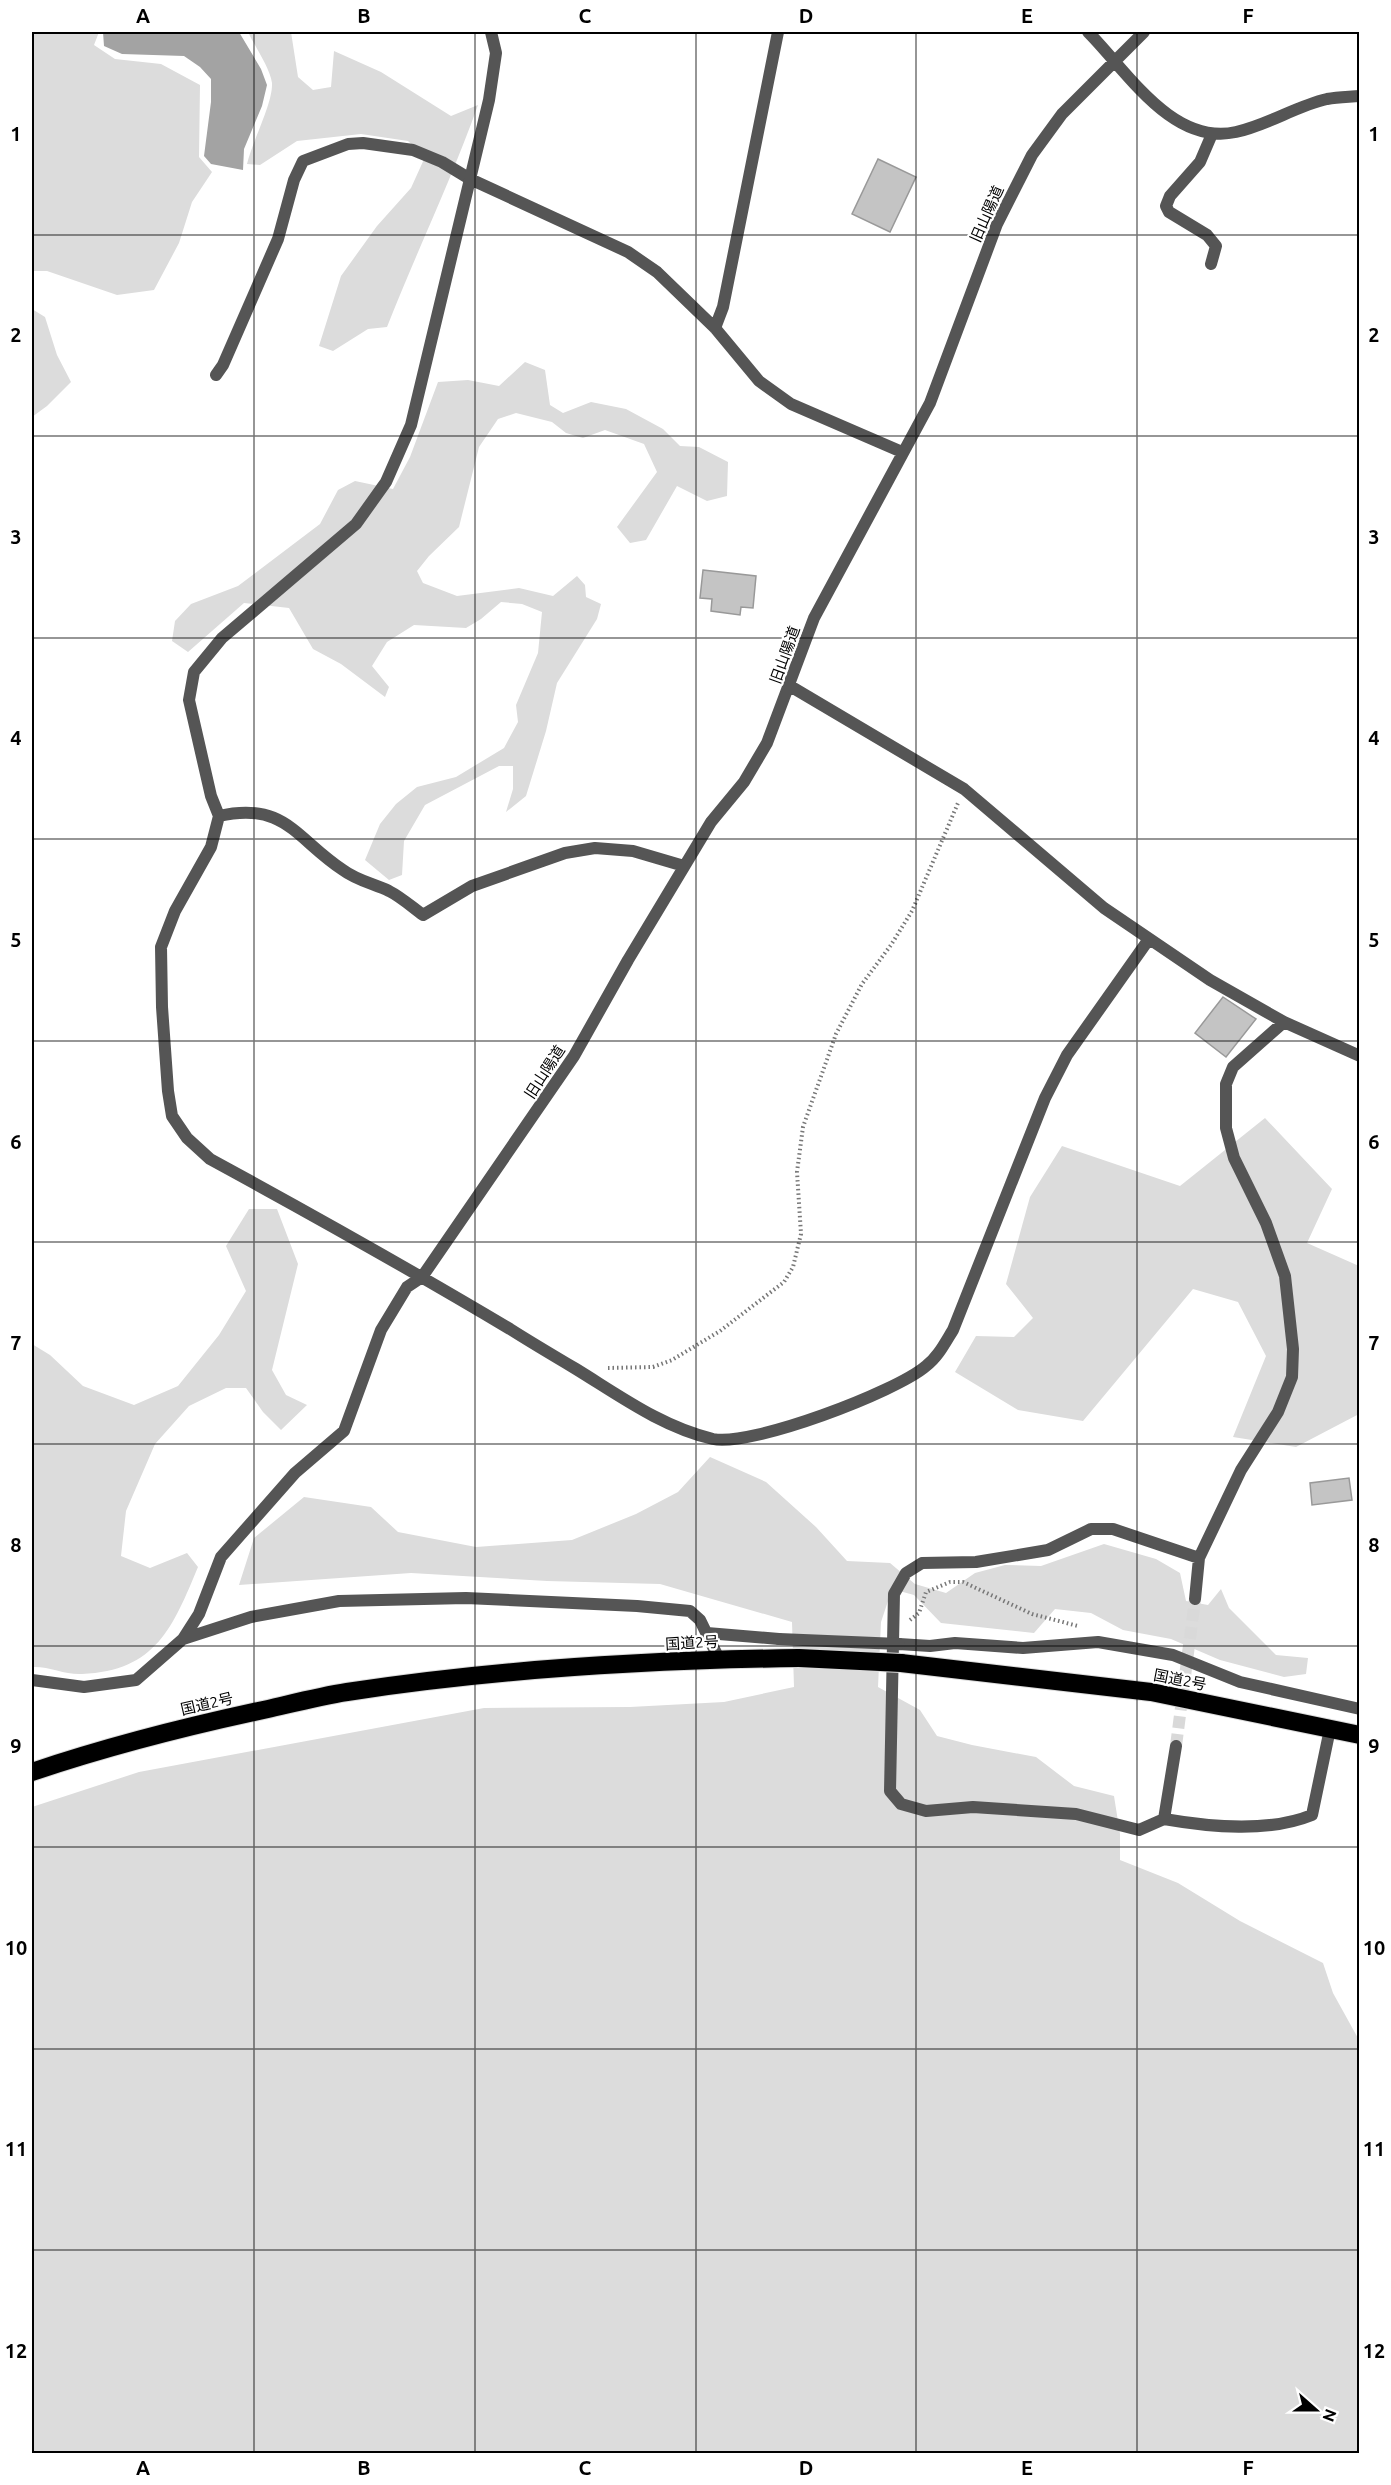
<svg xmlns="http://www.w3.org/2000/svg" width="1391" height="2485" font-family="Ubuntu,'Noto Sans JP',sans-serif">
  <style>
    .green { fill: #dcdcdc }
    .water { fill: #a3a3a3 }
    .building { fill: #c4c4c4; stroke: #999; stroke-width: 1.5 }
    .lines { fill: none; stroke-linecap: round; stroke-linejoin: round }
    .street-tunnel { stroke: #d9d9d9; stroke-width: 12; stroke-dasharray: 12 6; stroke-linecap: butt }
    .highway-casing { stroke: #dbdbdb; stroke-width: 20 }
    .path { stroke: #777; stroke-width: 4; stroke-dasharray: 1.5 3; stroke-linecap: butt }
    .lane { stroke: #555; stroke-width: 12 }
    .street { stroke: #555; stroke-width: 12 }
    .highway { stroke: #000; stroke-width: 18 }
    .highway-bridge-casing { stroke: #dbdbdb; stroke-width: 20; stroke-linecap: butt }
    .street-bridge { stroke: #555; stroke-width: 12 }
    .highway-bridge { stroke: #000; stroke-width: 18 }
    .grid { fill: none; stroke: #000; stroke-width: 1.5; stroke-opacity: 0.55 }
    .labels { text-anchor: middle; stroke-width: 4.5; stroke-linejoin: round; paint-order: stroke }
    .street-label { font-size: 15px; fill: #000; stroke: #fff }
    .neatline { fill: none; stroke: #000; stroke-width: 2 }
    .grid-label { font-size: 20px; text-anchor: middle; font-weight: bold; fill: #000 }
  </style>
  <rect width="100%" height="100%" fill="#fff"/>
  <path class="green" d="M 32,32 L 99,32 L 94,45 L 115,59 L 161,64 L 200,85 L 199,157 L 212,172 L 192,202 L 179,243 L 154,290 L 117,295 L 47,271 L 32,271 Z
    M 248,32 L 291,32 L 298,77 L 313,90 L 331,87 L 334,51 L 381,72 L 451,116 L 478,105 C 451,181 416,253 387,327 L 368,329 L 333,351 L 319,346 L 341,276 L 377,226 L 411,188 L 425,157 L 408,141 L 361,134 L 297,141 L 260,165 L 247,164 C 252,142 273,103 272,83 C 270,68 254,45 248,32 Z
    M 32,309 L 45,317 L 57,355 L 71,382 L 47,406 L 32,417 Z
    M 525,362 L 545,370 L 550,405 L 563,413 L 591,402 L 626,409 L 663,429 L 680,446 L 699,447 L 728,462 L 727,496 L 707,501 L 677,486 L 646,540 L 630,543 L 617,527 L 657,472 L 644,444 L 605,430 L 583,438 L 566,433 L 552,422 L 516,413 L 498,419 L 479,447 L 459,527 L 429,556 L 417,571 L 423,583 L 457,596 L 519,588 L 553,596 L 577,576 L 585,585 L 586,597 L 601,604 L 597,619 L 557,683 L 546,731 L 526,796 L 506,812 L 513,789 L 513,766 L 499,766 L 425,805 L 404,841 L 402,875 L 389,880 L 365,860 L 380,824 L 396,804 L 417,787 L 456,777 L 504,748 L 518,722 L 516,705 L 538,653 L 542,612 L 522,604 L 501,602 L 481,619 L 466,628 L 414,625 L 387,642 L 372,666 L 389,687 L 385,697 L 341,664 L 313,649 L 289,608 L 244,603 L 188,652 L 172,641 L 175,621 L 191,604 L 238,586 L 320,524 L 338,490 L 355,481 L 393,489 L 410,457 L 438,382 L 468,380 L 499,386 Z
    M 1265,1118 L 1332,1189 L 1307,1243 L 1359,1266 L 1359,1414 L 1296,1447 L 1233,1437 L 1266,1356 L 1238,1302 L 1193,1289 L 1083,1421 L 1018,1410 L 955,1372 L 976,1336 L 1014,1337 L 1033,1318 L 1006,1284 L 1030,1197 L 1062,1146 L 1180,1186 Z
    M 249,1209 L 277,1209 L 298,1264 L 272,1370 L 286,1395 L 307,1405 L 281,1430 L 263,1412 L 246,1388 L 226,1388 L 189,1406 L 155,1444 L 126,1511 L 121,1556 L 150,1568 L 187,1553 L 198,1567 C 173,1627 156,1671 82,1674 C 65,1675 49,1666 32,1667 L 32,1344 L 50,1355 L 83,1386 L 134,1405 L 178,1386 L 219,1335 L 246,1291 L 226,1246 Z
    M 710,1457 L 766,1482 L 816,1527 L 847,1561 L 890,1563 L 915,1584 L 946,1593 L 975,1573 L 1005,1565 L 1041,1566 L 1104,1544 L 1156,1559 L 1180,1573 L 1186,1601 L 1208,1605 L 1221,1589 L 1229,1608 L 1276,1655 L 1308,1658 L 1306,1674 L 1284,1677 L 1220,1660 L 1171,1639 L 1123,1630 L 1091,1613 L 1055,1609 L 1034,1633 L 941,1623 L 914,1595 L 892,1589 L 881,1622 L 878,1687 L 920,1710 L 937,1736 L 972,1745 L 1036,1757 L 1074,1786 L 1114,1796 L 1120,1834 L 1120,1860 L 1178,1883 L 1240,1921 L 1323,1963 L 1333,1993 L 1359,2040 L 1359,2453 L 32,2453 L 32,1807 L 139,1772 L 484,1708 L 630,1707 L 724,1702 L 794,1687 L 792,1622 L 660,1584 L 547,1581 L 411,1573 L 239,1585 L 254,1538 L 304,1497 L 371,1507 L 398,1532 L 476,1547 L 572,1540 L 636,1514 L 678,1492 Z"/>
  <path class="water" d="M 103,32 L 239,32 L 261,69 L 267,85 L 262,106 L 244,149 L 243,170 L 211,164 L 204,156 L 211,102 L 211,79 L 200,67 L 184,56 L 122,54 L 104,46 Z"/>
  <path class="building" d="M 878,159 L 916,177 L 890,232 L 852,214 Z
    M 703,570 L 756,576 L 753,608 L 741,607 L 740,615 L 711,611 L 712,599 L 700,598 Z
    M 1223,997 L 1256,1019 L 1226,1057 L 1195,1033 Z
    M 1349,1478 L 1352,1500 L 1312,1505 L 1310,1483 Z"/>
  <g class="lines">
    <path class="street-tunnel" d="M 1176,1746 L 1195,1599"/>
    <defs>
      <path id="highway" d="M 901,1663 L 1151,1692 L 1360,1735
        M 32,1772 C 109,1746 188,1726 268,1709 C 294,1703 321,1696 347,1692 C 496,1669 648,1660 799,1658"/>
    </defs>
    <use href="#highway" class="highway-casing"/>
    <path class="path" d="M 608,1368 L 653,1367 L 672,1360 L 720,1331 L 784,1282 L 793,1267 L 801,1234 L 797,1172 L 803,1127 L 836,1034 L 862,984 L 891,945 L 912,911 L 958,803
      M 910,1620 L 919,1613 L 926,1592 L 950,1582 L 963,1582 L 1032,1614 L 1078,1626"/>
    <path class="lane" d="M 216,375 L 223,365 L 278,239 L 294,180 L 303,161 L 348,144 L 363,143 L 413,150 L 442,162 L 470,179"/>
    <path class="street" d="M 491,32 L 496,53 L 489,100 L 411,425 L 386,482 L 356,524 L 222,638 L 194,672 L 189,700 L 211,796 L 219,816 L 211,847 L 175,911 L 161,947 L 162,1007 L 168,1091 L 172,1116 L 187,1138 L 210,1159 C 311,1214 411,1270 510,1329 C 532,1343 554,1356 576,1369 C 620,1396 662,1427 713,1439 C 751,1447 896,1392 926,1366 C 938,1357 945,1343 953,1330 L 1045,1098 L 1067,1055 L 1149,939
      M 1088,32 C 1127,71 1172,146 1236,132 C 1268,125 1296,106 1327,99 C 1338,97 1349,97 1360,96
      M 470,179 L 628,252 L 657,272 L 715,328 L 759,381 L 791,404 L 902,452
      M 1211,264 L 1216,246 L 1207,235 L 1169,212 L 1166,206 L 1170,196 L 1200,162 L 1212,134
      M 715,328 L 723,307 L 778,32
      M 790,686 L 964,789 L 1104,908 L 1210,980 L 1284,1022 L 1360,1056
      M 219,816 C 285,801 296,839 343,870 C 356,880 374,884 389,891 C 401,897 412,907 423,915 L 472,886 L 565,853 L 595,848 L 633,851 L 684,866
      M 1195,1599 L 1199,1558 L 1241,1470 L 1278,1412 L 1292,1377 L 1293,1349 L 1285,1276 L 1266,1223 L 1234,1158 L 1226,1128 L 1226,1084 L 1233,1067 L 1284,1022
      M 707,1633 L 779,1639
      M 183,1639 L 251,1617 L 339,1601 L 466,1598 L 637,1606 L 690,1611 L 700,1620 L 719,1659
      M 899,1644 L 930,1646 L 955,1643 L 1023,1648 L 1098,1642 L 1173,1655 L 1240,1682 L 1360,1709
      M 32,1680 L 84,1687 L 136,1680 L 183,1639 L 199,1614 L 221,1557 L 295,1473 L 344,1431 L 381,1330 L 407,1287 L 422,1277 L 574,1056 L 628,960 L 711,822 L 744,782 L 767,743 L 814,618 L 930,403 L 997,224 L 1032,155 L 1062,114 L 1144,32
      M 1176,1746 L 1164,1819 C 1210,1827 1268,1833 1312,1815 L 1330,1729
      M 1164,1819 L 1139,1830 L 1076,1814 L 973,1807 L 926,1811 L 901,1804 L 890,1791 L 894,1594 L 906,1573 L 922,1563 L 976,1562 L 1048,1550 L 1091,1529 L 1113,1529 L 1199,1558"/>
    <use href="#highway" class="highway"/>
    <defs>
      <path id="highway-bridge" d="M 799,1658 L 901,1663"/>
    </defs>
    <use href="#highway-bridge" class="highway-bridge-casing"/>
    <path class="street-bridge" d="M 779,1639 L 899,1644"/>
    <use href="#highway-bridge" class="highway-bridge"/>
  </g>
  <path class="grid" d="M 254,32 L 254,2454M 475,32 L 475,2454M 696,32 L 696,2454M 916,32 L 916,2454M 1137,32 L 1137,2454M 32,235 L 1360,235M 32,436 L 1360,436M 32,638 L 1360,638M 32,839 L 1360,839M 32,1041 L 1360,1041M 32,1242 L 1360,1242M 32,1444 L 1360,1444M 32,1646 L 1360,1646M 32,1847 L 1360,1847M 32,2049 L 1360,2049M 32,2250 L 1360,2250"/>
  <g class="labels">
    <g class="street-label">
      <text transform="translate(987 214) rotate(-66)" y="5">旧山陽道</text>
      <text transform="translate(785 655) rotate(-70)" y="5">旧山陽道</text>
      <text transform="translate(545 1072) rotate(-57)" y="5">旧山陽道</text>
      <text transform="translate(692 1643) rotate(-3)" y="5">国道2号</text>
      <text transform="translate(1180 1680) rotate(11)" y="5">国道2号</text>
      <text transform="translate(207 1704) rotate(-13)" y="5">国道2号</text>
    </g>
  </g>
  <rect width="1391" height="2485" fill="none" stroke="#ffffff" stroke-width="66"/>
  <g transform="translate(1316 2410) rotate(111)" stroke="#ffffff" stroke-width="4.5" paint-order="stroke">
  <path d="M0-4.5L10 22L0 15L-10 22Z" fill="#000000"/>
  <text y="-9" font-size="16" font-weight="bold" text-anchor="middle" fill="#000000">N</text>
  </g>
  <rect x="33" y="33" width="1325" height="2419" class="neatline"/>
  <g class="grid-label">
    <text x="143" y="23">A</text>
    <text x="364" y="23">B</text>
    <text x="585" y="23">C</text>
    <text x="806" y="23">D</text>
    <text x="1027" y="23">E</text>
    <text x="1248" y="23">F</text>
    <text x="16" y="141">1</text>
    <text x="1374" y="141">1</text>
    <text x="16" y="342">2</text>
    <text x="1374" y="342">2</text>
    <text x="16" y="544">3</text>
    <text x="1374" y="544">3</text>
    <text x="16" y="745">4</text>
    <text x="1374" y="745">4</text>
    <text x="16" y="947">5</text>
    <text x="1374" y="947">5</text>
    <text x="16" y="1149">6</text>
    <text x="1374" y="1149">6</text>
    <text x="16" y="1350">7</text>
    <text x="1374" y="1350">7</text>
    <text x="16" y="1552">8</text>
    <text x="1374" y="1552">8</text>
    <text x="16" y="1753">9</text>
    <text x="1374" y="1753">9</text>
    <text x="16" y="1955">10</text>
    <text x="1374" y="1955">10</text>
    <text x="16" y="2156">11</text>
    <text x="1374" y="2156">11</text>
    <text x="16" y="2358">12</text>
    <text x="1374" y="2358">12</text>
    <text x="143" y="2475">A</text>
    <text x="364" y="2475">B</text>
    <text x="585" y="2475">C</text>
    <text x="806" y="2475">D</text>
    <text x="1027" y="2475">E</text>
    <text x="1248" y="2475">F</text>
  </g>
</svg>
